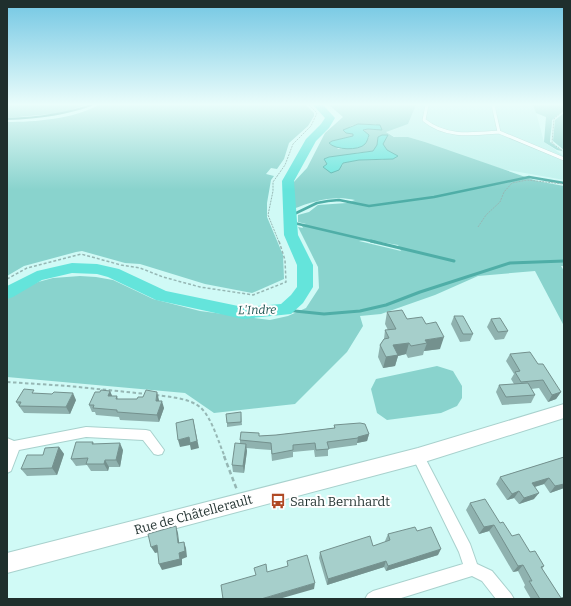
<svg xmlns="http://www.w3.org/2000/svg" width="571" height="606" font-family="Bitter,serif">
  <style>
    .built { fill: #bdf1ec }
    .green { fill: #89d3cd; fill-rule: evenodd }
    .water { fill: #64e4db; stroke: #4faea7 }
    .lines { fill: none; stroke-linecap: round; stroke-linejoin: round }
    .stream-far2 { stroke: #4faea7; stroke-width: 2 }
    .stream-far1 { stroke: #4faea7; stroke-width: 2.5 }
    .stream { stroke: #4faea7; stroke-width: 3 }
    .river { fill: #64e4db; fill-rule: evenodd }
    .lane-casing { stroke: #a8d1cd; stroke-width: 4 }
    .street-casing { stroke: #a8d1cd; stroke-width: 2 }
    .secondary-casing { stroke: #a8d1cd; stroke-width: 2 }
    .path-far3 { stroke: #96b7b4; stroke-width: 1; stroke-dasharray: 2 1; stroke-linecap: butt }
    .path-far2 { stroke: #96b7b4; stroke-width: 1.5; stroke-dasharray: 3 2; stroke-linecap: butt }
    .path-far1 { stroke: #96b7b4; stroke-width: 2; stroke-dasharray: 3.5 2.5; stroke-linecap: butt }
    .path { stroke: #96b7b4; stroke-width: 2.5; stroke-dasharray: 4.5 3; stroke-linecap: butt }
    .lane { stroke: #fff; stroke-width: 3 }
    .street { fill: #fff; fill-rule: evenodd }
    .secondary { fill: #fff; fill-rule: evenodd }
    .wall { fill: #8fb2af }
    .shaded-wall { fill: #74918e }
    .building { fill: #a6cfcb; stroke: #74918e }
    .labels { text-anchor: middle; stroke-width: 4; stroke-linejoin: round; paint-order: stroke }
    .water-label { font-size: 12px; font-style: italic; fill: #215754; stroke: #fefefe }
    .near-poi-label { font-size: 13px; fill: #1f2f2d; stroke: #fefefe; text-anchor: start }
    .near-street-label { font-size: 13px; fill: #1f2f2d; stroke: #fefefe }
  </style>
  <rect width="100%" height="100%" fill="#d0faf6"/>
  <path class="built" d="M 416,105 L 534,105 L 544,142 L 564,156 L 564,180 L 502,169 L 455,154 L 425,142 L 408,137 L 395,137 L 385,131 L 408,124 Z"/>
  <path class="green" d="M 7,105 L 85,105 L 63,113 L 7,118 Z
    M 98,105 L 306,105 L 314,113 L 314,116 L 308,126 L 289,143 L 284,159 L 277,169 L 271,168 L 266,174 L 274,176 L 271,180 L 267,203 L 267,217 L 283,255 L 284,279 L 252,293 L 205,284 L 140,264 L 125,263 L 82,251 L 76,252 L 24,266 L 7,276 L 7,122 C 35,122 74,119 98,105 Z
    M 329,105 L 416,105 L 408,124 L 386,132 L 394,137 L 408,137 L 425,142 L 537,181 L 564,186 L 564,266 L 561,266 L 564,271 L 564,326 L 535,271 L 478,276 L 435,295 L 381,314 L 360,316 L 363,326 L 347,352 L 295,404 L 214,413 L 185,393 L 7,377 L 7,297 L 38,282 L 53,278 L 80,276 L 96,277 L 113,280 L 153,299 L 200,311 L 270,320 L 288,316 L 306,308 L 319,288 L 318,267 L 298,227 L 303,228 L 302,226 L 306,224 L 298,222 L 298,215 L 309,212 L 318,205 L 347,203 L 355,200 C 334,195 313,201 293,209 L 292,184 L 307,168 L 325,133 L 343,117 ZM 358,124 L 376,124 L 377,130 L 368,129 L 363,131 L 369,137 L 361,147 L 338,149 L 332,141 L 353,136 L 354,134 L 345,132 L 351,126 ZM 382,135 L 387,135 L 383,144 L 387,150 L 383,160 L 359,160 L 343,163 L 342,166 L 327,164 L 356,153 L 373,151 L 377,145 L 378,137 ZM 368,240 L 398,245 L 401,251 L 359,241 Z
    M 533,105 L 564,105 L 564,110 L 552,120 C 552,128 550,135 550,142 L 562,151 L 557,150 L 544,142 L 546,117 L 536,113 Z
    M 564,113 L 564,150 L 553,141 L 555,120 Z
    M 437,366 L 453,371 L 462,386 L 462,398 L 457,406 L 441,413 L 387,420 L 377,413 L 371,389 L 376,379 Z"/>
  <path class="water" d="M 358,124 L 380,125 L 382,130 L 368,129 L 363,130 L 369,135 C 368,138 367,142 365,144 C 359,151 335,150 329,143 L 332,141 L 353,136 L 353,134 L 346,133 L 343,130 Z
    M 382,135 L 388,135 L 383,144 L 387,150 L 398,156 L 393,159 L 359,160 L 343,163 L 339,170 L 331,173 L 323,167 L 327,164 L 324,159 L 329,157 L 373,151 L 377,145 L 378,137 Z"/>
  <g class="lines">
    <path class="stream-far2" d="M 7,119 C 36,118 64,115 91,105"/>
    <path class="stream-far1" d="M 290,216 L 317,203 L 328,201 L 339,200 L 369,206 L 434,197 L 529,177 L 564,183
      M 290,222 L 375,242"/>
    <path class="stream" d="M 371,241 L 454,261
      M 285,310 L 324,314 L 360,311 L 386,305 L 420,292 L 510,263 L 564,261"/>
    <path class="river" d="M 313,105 L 323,105 L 335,118 L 329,128 L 316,141 L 294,181 L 298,235 L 313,265 L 313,287 L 303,303 L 291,314 L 243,319 L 156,300 L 108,277 L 97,274 L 72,273 L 42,280 L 13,297 L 7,299 L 7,286 L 37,271 L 72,263 L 97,264 L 119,269 L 166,291 L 243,307 L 281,304 L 291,295 L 297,287 L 297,265 L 284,235 L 282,181 L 306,139 L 321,124 L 325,118 Z"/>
    <defs>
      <path id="lane" d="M 427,105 L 424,120 C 446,138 472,134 499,132
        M 493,105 L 499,132 L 564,159"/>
      <path id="street" d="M 86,427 L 146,430 L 150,431 L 164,450 L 162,454 L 158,455 L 154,454 L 143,440 L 86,437 L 19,450 L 11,471 L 7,473 L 7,438 L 14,441 Z
        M 418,450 L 422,452 L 470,544 L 477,564 L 492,571 L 511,594 L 514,599 L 496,599 L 482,581 L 472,576 L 398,599 L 365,599 L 368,594 L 373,591 L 463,564 L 459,552 L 412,456 L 414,452 Z"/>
      <path id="secondary" d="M 564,404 L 564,418 L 418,464 L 7,573 L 7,553 L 418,448 Z"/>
    </defs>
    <use href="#lane" class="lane-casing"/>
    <use href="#street" class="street-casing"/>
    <use href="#secondary" class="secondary-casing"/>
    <path class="path-far3" d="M 564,110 L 554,119 L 552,143 L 564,152
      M 478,227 L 486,215 L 500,202 L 504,192 L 512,183 L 527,180 L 564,184
      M 279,242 L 268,215 L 273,191 L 273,182 L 285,165 L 293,144 L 311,126 L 317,113 L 309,105"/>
    <path class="path-far2" d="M 7,279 L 27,268 L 81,254 L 121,265 L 140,268 L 163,277 L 200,287 L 253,295 L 286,282 L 285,260 L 279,241"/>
    <path class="path-far1" d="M 7,382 L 68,386 L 147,394
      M 156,395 C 170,397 190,398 201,408 C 212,418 219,444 225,457"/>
    <path class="path" d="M 224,456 L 237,490"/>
    <use href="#lane" class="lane"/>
    <use href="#street" class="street"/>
    <use href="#secondary" class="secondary"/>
  </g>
  <path class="wall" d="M 387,312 L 407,319 L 440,349 L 424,351 L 423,355 L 408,358 L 406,354 L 398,356 L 395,366 L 383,368 L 378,357 L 380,345 L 384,339 L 385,330 L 388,330 L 385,324 Z
    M 454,316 L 473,334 L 470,341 L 460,342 L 451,324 Z
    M 491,319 L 508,331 L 504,339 L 495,340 L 487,327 Z
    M 510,354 L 538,364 L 561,392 L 556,399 L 548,402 L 539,388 L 531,389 L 535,395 L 531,403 L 502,405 L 496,392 L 499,385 L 514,384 L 511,379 L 514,374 L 506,361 Z
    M 110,391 L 112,396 L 117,396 L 118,399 L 159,400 L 159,401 L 164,408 L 159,422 L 120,420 L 119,417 L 96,415 L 95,412 L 92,412 L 89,405 L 100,392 Z
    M 35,393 L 76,400 L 70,414 L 24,413 L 16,402 Z
    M 241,412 L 242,425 L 227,427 L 227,423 Z
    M 334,425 L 369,434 L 367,441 L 357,443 L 357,445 L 328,449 L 328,456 L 315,457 L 314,450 L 293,452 L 293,457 L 272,461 L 271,450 L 246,448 L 247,451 L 244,473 L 233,472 L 232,465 L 240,443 L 240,440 L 260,436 L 276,435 L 334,428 Z
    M 93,442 L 94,444 L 123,450 L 120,467 L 109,467 L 108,471 L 91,471 L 87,465 L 76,466 L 71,459 Z
    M 59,447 L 64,454 L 57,475 L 27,476 L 21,469 L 43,455 Z
    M 564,457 L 564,488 L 550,493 L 544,484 L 535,487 L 534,499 L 519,504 L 514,498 L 507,500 L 496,484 L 500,477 Z
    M 470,503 L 500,523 L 512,536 L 530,552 L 544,566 L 542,569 L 561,598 L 564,599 L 531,599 L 524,587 L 525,585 L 518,571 L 513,572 L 489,531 L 479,534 L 466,510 Z
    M 417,531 L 438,555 L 386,571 L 384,567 L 327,585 L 319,558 L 320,552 L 373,546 L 386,542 L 385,541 L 388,534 Z"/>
  <path class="shaded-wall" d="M 444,337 L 440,349 L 424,351 L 427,343 L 425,340 Z
    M 409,343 L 406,354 L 398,356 L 395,366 L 383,368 L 386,357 L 393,345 Z
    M 110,391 L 113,398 L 108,396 Z
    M 157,392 L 159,400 L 158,408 L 156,401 Z
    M 561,392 L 556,399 L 548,402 L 552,395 Z
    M 73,393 L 76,400 L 70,414 L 66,407 Z
    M 162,401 L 164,408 L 159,422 L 157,415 Z
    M 193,419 L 199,448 L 191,450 L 190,445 L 180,447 L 178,440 L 189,437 Z
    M 369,434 L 367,441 L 357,443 L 358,438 L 358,437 Z
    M 120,443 L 123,450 L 120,467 L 116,460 Z
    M 246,444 L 247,451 L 244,473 L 243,466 Z
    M 59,447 L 64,454 L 57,475 L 52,468 Z
    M 105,460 L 109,467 L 108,471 L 104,464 Z
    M 549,478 L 544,484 L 527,489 L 532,483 Z
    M 564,484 L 564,488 L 550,493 L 555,486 Z
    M 519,491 L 514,498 L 507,500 L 512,494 Z
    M 539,493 L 534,499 L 519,504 L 524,498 Z
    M 494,525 L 489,531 L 479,534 L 484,527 Z
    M 176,526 L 178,533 L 180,549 L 178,543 Z
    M 184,542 L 186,548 L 187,557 L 182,559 L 182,565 L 162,570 L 159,564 L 179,553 Z
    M 157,545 L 160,552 L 155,553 L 151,547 Z
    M 441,549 L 438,555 L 386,571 L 388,566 Z
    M 386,561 L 384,567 L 327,585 L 328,579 Z
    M 523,565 L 518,571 L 513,572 L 518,566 Z
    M 315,583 L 314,589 L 279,599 L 261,599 Z"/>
  <path class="building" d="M 402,310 L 407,319 L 422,317 L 426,324 L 436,322 L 444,337 L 425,340 L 427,343 L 411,346 L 409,343 L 393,345 L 398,355 L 386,357 L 380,345 L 384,339 L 389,338 L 385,330 L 396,329 L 387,312 Z
    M 454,316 L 463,316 L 473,334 L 463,334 Z
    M 500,318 L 508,331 L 498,332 L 491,319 Z
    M 530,352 L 538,364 L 543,364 L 561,392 L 552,395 L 543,380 L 521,382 L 515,372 L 520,371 L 510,354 Z
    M 528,383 L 535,395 L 506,397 L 499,385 Z
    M 24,389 L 34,390 L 32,393 L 52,394 L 54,392 L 73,393 L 66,407 L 19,406 L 21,402 L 16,402 Z
    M 101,390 L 110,391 L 108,396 L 117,396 L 116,399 L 137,399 L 138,397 L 143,397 L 146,390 L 157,392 L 156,401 L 162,401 L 157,415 L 117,412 L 117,410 L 93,408 L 94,405 L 89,405 L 95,392 L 100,392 Z
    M 241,412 L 241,422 L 227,423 L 226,414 Z
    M 193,419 L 197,441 L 190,443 L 189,437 L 178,440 L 176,423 Z
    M 360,423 L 365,424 L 369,434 L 358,437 L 358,438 L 327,442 L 329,449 L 316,450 L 315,443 L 293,445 L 293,450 L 272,454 L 271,443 L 240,440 L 241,432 L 259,433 L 259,436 L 276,435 L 335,428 L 334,425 Z
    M 76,442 L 93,442 L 92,444 L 120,443 L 116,460 L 105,460 L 104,464 L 86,464 L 88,458 L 71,459 Z
    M 235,443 L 246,444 L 243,466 L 232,465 Z
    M 59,447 L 52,468 L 21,469 L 27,455 L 43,455 L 45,448 Z
    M 564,457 L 564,484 L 555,486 L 549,478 L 532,483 L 539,493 L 524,498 L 519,491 L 512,494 L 500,477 Z
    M 485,499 L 500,523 L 503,522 L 512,536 L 519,534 L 530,552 L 535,551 L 544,566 L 541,567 L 561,598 L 564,597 L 564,599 L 540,599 L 529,581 L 532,581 L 523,565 L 518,566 L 494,525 L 484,527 L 470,503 Z
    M 176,526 L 178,543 L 184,542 L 185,551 L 179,553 L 180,559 L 159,564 L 157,545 L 151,547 L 148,534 Z
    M 415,527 L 417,531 L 431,527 L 441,549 L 388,566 L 386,561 L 328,579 L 320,552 L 370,536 L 373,546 L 390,540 L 388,534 Z
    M 307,555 L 315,583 L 261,599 L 223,599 L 221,585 L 256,575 L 254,568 L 266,564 L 267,572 L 288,566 L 287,561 Z"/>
  <linearGradient id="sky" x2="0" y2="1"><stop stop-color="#73c7e3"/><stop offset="0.55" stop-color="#eafdfb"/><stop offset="1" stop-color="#eafdfb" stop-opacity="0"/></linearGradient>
  <rect width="571" height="190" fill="url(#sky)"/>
  <defs>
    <symbol id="bus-bare" viewBox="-9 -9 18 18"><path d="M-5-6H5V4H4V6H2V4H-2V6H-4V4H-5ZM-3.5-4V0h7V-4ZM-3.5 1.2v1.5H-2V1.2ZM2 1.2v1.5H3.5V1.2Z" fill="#b04924" stroke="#fefefe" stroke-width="2.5" paint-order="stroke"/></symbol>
  </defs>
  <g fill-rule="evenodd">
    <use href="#bus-bare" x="267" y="490" width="22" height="22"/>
  </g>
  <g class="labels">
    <g class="water-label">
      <text transform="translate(257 310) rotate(-1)" y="4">L'Indre</text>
    </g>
    <g class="near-poi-label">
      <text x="290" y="506">Sarah Bernhardt</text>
    </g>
    <g class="near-street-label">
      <text transform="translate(193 514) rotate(-15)" y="5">Rue de Châtellerault</text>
    </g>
  </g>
  <rect width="571" height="606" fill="none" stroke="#1f2f2d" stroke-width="16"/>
</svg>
